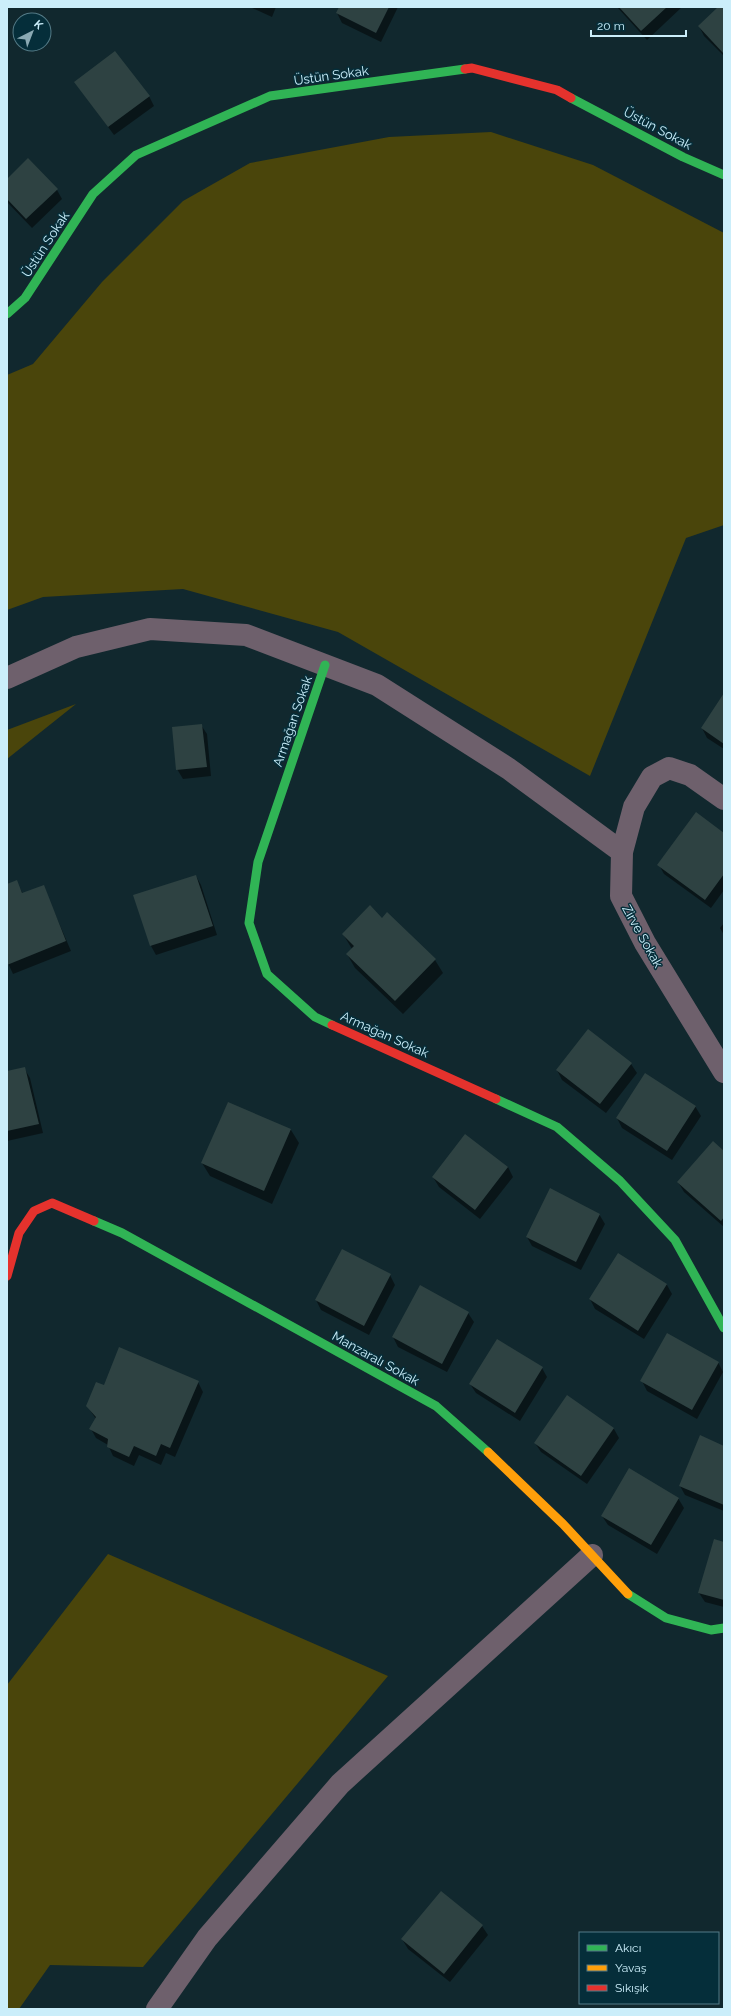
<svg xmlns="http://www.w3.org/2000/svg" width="731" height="2016" font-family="Raleway,sans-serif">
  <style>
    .green { fill: #4a450b }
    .shadow { fill: #0007 }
    .building { fill: #2e4242 }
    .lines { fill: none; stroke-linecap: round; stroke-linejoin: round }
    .street { stroke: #6e606c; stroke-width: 22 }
    .fast { stroke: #30b455; stroke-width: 9 }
    .slow { stroke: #ff9f0a; stroke-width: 9 }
    .jam { stroke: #e5322d; stroke-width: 9 }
    .labels { text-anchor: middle; stroke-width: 3; stroke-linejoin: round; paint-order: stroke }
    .street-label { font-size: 13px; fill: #cbeefa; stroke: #052e3a }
  </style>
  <rect width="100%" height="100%" fill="#11282e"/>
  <path class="green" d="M 491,132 L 593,165 L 724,233 L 724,525 L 686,538 L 590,776 L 338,632 L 183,589 L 43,597 L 7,610 L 7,375 L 33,364 L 102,282 L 183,201 L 250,163 L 389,137 Z
    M 76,704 L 7,759 L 7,730 Z
    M 108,1554 L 388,1676 L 143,1967 L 50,1965 L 19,2009 L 7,2009 L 7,1685 Z"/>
  <path class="shadow" d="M 250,7 L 276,7 L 272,17 Z
    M 340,7 L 398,7 L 381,42 L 342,23 L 337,13 Z
    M 617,7 L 682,7 L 647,40 Z
    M 719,7 L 724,7 L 724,56 L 704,36 L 699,26 Z
    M 75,82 L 149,96 L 154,106 L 114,135 Z
    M 7,180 L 57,190 L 62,199 L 32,228 L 7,202 Z
    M 724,695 L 724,749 L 707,738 L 702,728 Z
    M 201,725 L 207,734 L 211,776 L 183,779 L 177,769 Z
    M 724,834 L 724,890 L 711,908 L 664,874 L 659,865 Z
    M 196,876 L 201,885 L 217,935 L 156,955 L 151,946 Z
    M 16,881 L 23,894 L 43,886 L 71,951 L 13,974 L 7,961 L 7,885 Z
    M 382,919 L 435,960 L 443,973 L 403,1014 L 355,968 L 347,954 L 352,949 L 343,934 Z
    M 724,923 L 724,935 L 720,928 Z
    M 631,1064 L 637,1073 L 606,1113 L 562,1080 L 557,1070 Z
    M 24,1068 L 30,1078 L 43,1133 L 7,1141 L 7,1072 Z
    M 228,1103 L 291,1130 L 299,1143 L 272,1204 L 210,1176 L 202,1163 Z
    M 695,1106 L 701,1116 L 672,1160 L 622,1128 L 617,1118 Z
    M 724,1152 L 724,1227 L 684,1192 L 678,1182 Z
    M 508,1167 L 513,1177 L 480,1219 L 439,1187 L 433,1177 Z
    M 599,1214 L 605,1224 L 581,1270 L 532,1246 L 527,1237 Z
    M 618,1255 L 667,1285 L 672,1294 L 644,1339 L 595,1309 L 590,1299 Z
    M 390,1275 L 395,1285 L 369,1335 L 321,1310 L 316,1300 Z
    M 468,1313 L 474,1322 L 447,1372 L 398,1347 L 393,1337 Z
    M 718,1362 L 723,1372 L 697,1419 L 647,1391 L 642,1381 Z
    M 542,1368 L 547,1377 L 520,1421 L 476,1393 L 470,1384 Z
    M 198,1382 L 203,1392 L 175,1457 L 166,1453 L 161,1465 L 139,1455 L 134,1466 L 113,1456 L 108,1445 L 96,1438 L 91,1429 L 96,1419 L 87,1406 L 104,1387 Z
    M 568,1397 L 614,1429 L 619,1438 L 587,1484 L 541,1452 L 535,1443 Z
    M 724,1447 L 724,1511 L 685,1495 L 680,1486 Z
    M 678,1498 L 684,1508 L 657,1554 L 608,1525 L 602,1516 Z
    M 724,1543 L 724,1607 L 705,1602 L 699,1593 Z
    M 482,1926 L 488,1935 L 450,1982 L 408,1949 L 402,1939 Z"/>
  <path class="building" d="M 339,7 L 389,7 L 376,33 L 336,13 Z
    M 619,7 L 667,7 L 641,31 Z
    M 718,7 L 724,7 L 724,54 L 698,26 Z
    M 115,51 L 150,96 L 108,127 L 74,82 Z
    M 28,158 L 58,189 L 26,219 L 7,199 L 7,179 Z
    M 724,693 L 724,744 L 701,728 Z
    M 202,724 L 207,767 L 176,770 L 172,727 Z
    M 696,812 L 724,833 L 724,874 L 705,900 L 657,865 Z
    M 196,875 L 213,926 L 150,946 L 133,895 Z
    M 17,880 L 22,893 L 44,885 L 66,941 L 7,965 L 7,884 Z
    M 370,905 L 382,918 L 387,912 L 436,959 L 395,1001 L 346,954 L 354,946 L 342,934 Z
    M 588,1029 L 632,1063 L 600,1104 L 556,1070 Z
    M 25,1067 L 39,1124 L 7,1131 L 7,1071 Z
    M 645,1073 L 696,1106 L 667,1151 L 616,1118 Z
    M 228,1102 L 291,1129 L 264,1191 L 201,1163 Z
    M 465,1134 L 508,1167 L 475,1210 L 432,1177 Z
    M 713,1141 L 724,1151 L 724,1217 L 721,1221 L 677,1182 Z
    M 550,1188 L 600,1214 L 576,1262 L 526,1237 Z
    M 342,1249 L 391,1274 L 364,1326 L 315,1300 Z
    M 618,1253 L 667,1284 L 638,1331 L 589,1299 Z
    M 420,1285 L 469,1312 L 442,1364 L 392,1337 Z
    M 667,1333 L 719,1362 L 692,1410 L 640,1381 Z
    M 497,1339 L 543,1367 L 515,1413 L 469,1384 Z
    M 119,1347 L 199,1381 L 170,1448 L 161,1444 L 156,1456 L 134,1446 L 129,1457 L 107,1447 L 108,1439 L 89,1429 L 96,1417 L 86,1406 L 96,1382 L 104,1385 Z
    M 567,1395 L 614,1428 L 581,1476 L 534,1443 Z
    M 700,1435 L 724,1446 L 724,1505 L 679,1486 Z
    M 629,1468 L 679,1498 L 651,1545 L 601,1516 Z
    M 714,1539 L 724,1542 L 724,1600 L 698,1593 Z
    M 441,1891 L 483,1925 L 444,1974 L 401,1939 Z"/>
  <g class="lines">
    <path class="street" d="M 7,678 L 76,647 L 150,629 L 246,635 L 377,685 L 509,769 L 622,852
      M 724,799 L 690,775 L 669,768 L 652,777 L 634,807 L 622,852 L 621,896 L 645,943 L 724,1072
      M 157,2009 L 207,1938 L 340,1784 L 592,1555"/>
    <path class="fast" d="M 571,98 L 683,157 L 724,175
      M 7,314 L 25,298 L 93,194 L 136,155 L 270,96 L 465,69
      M 325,665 L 258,862 L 249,923 L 267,974 L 315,1017 L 332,1025
      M 496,1099 L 557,1127 L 620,1181 L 675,1240 L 724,1328
      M 94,1221 L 122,1233 L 436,1406 L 488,1452
      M 628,1594 L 666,1618 L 711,1630 L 724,1628"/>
    <path class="slow" d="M 488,1452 L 563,1524 L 628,1594"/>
    <path class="jam" d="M 465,69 L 472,68 L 557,90 L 571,98
      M 332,1025 L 496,1099
      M 7,1276 L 19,1233 L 34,1211 L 52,1203 L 94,1221"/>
  </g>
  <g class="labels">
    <g class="street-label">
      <text transform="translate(331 75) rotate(-8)" y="5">Üstün Sokak</text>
      <text transform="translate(658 128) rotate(28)" y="5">Üstün Sokak</text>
      <text transform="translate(45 244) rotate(-57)" y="5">Üstün Sokak</text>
      <text transform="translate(292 721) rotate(-71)" y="5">Armağan Sokak</text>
      <text transform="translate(643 936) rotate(61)" y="5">Zirve Sokak</text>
      <text transform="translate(385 1034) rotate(24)" y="5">Armağan Sokak</text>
      <text transform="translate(376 1358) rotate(29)" y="5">Manzaralı Sokak</text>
    </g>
  </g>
  <rect width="731" height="2016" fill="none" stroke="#cbeefa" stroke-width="16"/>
  <rect x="579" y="1932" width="140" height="72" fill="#052e3a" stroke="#547b87"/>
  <rect x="587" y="1945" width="20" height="6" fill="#30b455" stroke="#547b87"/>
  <text x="615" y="1952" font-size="12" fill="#cbeefa">Akıcı</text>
  <rect x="587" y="1965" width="20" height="6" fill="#ff9f0a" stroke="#547b87"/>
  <text x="615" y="1972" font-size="12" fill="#cbeefa">Yavaş</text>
  <rect x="587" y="1985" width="20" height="6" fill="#e5322d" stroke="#547b87"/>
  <text x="615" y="1992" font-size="12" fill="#cbeefa">Sıkışık</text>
  <g transform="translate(32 32) rotate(42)"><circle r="19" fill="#052e3a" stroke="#547b87"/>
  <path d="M0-3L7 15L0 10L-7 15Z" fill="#8aa9b3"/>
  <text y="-6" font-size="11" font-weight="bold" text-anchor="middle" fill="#cbeefa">K</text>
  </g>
  <path d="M591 30v6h95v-6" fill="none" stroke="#cbeefa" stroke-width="2"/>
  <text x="597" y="30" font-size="12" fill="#cbeefa" stroke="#052e3a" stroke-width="3" paint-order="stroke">20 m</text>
</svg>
